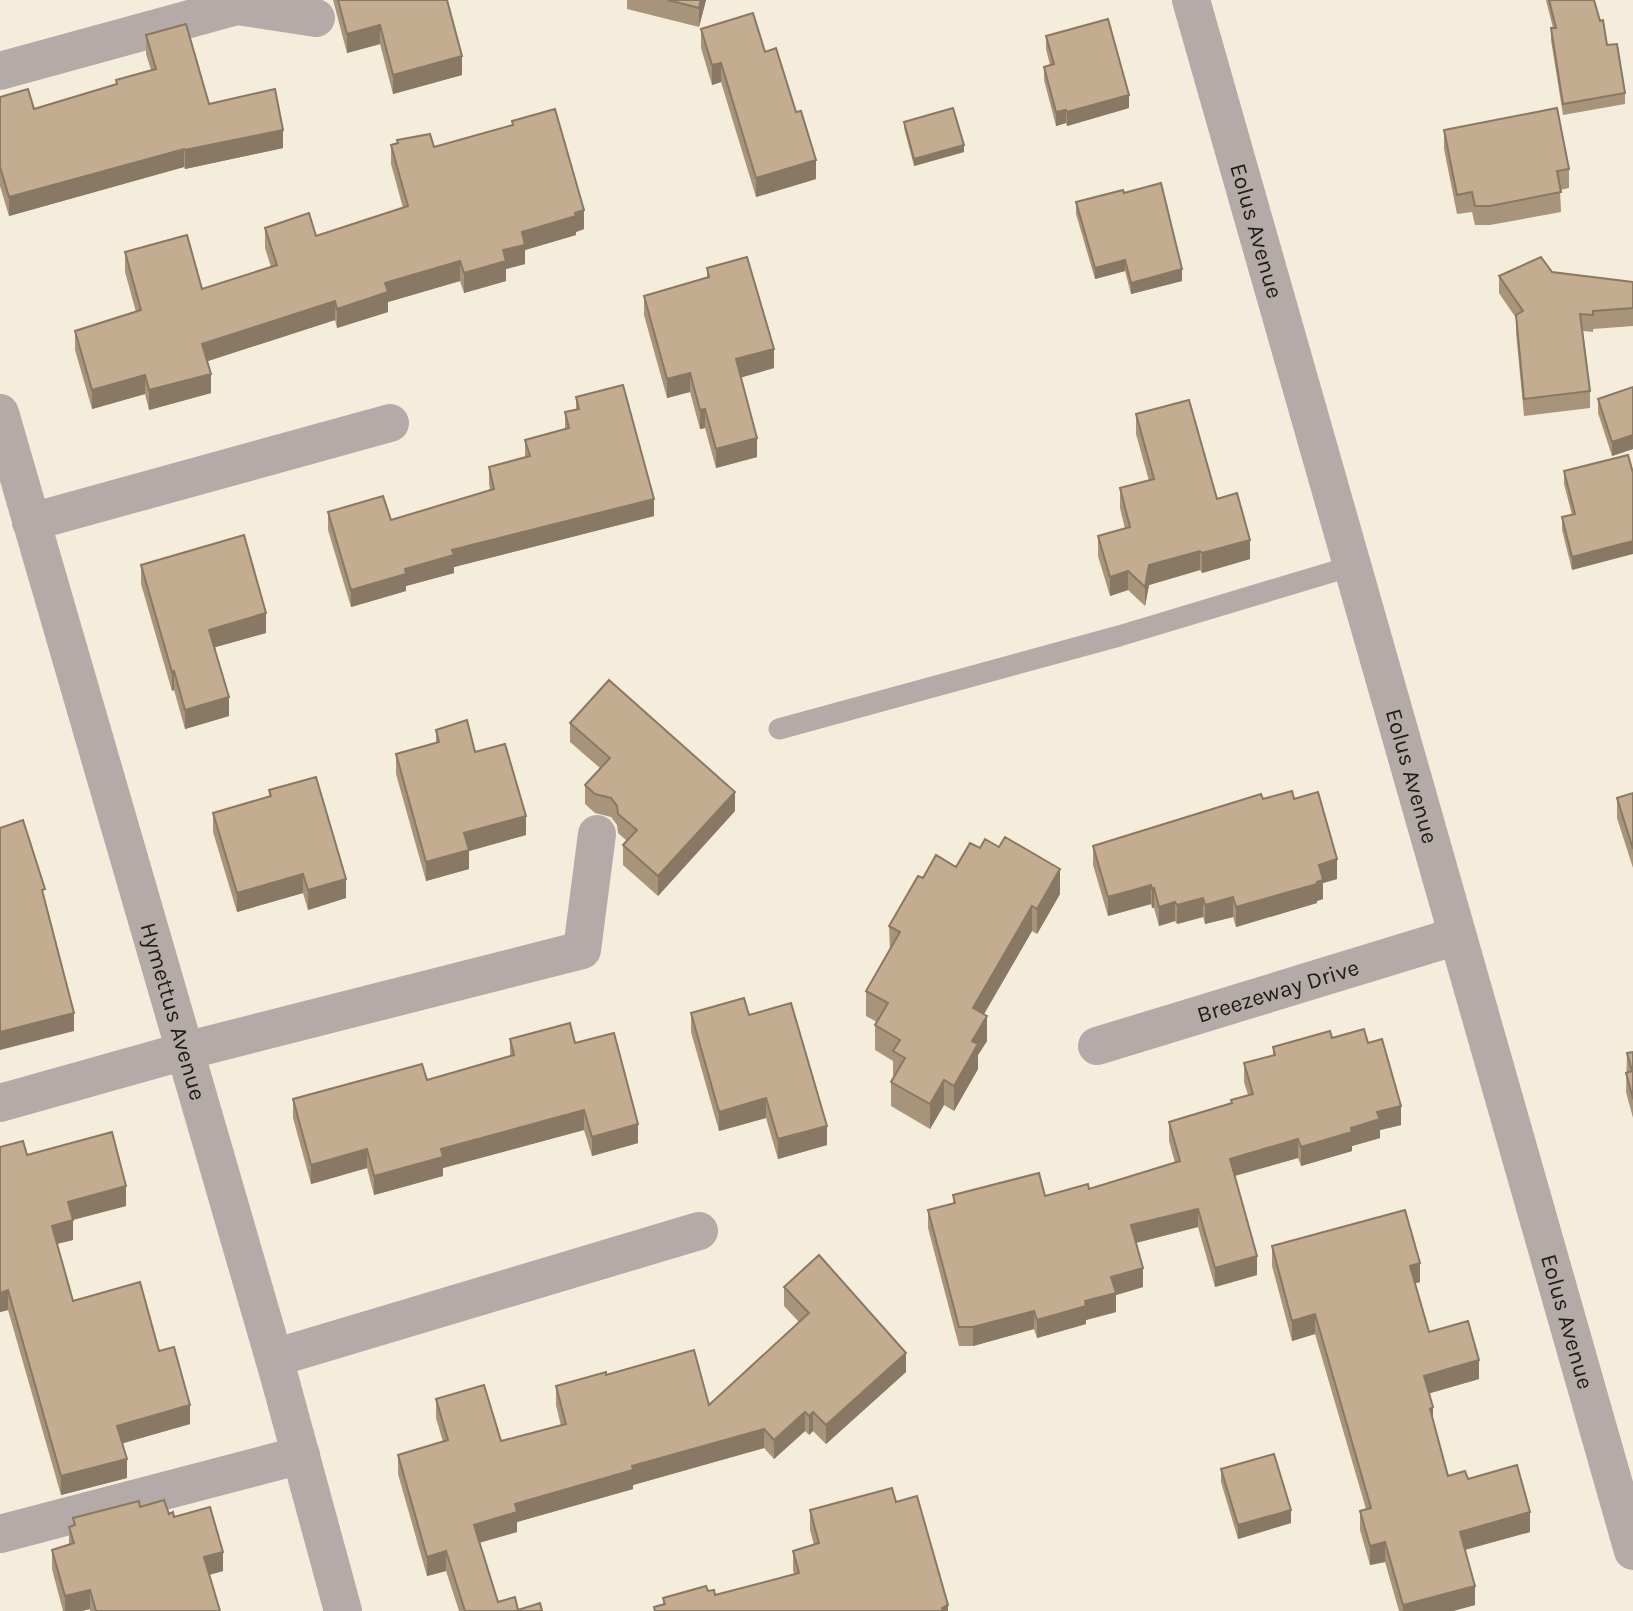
<svg xmlns="http://www.w3.org/2000/svg" width="1633" height="1611" font-family="Karla,sans-serif">
  <style>
    .lines { fill: none; stroke-linecap: round; stroke-linejoin: round }
    .service { stroke: #b4aaa8; stroke-width: 21 }
    .minor { stroke: #b4aaa8; stroke-width: 38 }
    .tertiary { stroke: #b4aaa8; stroke-width: 38 }
    .wall { fill: #a8947b }
    .shaded-wall { fill: #887864 }
    .building { fill: #c3ac8f; stroke: #887864; stroke-width: 2 }
    .labels { text-anchor: middle; stroke-width: 5; stroke-linejoin: round; paint-order: stroke }
    .street-label { font-size: 23px; fill: #201d16; stroke: #f5eddb }
  </style>
  <rect width="100%" height="100%" fill="#f5eddb"/>
  <g class="lines">
    <path class="service" d="M 779,729 L 1119,636 L 1352,566"/>
    <g class="minor">
      <path id="s1" d="M 1191,0 L 1633,1551"/>
      <path d="M 0,71 L 237,6 L 316,18"/>
      <path d="M 31,522 L 390,423"/>
      <path id="s2" d="M 1097,1046 L 1457,936"/>
      <path d="M 0,1103 L 185,1051 L 582,950 L 597,834"/>
      <path d="M 274,1358 L 699,1231"/>
      <path d="M 0,1534 L 301,1455"/>
    </g>
    <path class="tertiary" id="s3" d="M 0,413 L 278,1372 L 343,1611"/>
  </g>
  <path class="wall" d="M 333,0 L 447,0 L 462,75 L 393,94 L 380,44 L 347,53 Z
    M 627,0 L 706,0 L 699,27 L 627,9 Z
    M 1546,0 L 1594,0 L 1607,45 L 1625,93 L 1625,104 L 1563,115 L 1551,40 L 1551,28 L 1553,28 Z
    M 701,29 L 765,52 L 816,179 L 756,197 L 721,82 L 712,85 L 701,48 Z
    M 146,35 L 209,104 L 283,148 L 185,169 L 184,167 L 9,216 L 0,186 L 0,97 L 34,109 L 116,85 L 116,80 L 151,70 L 146,54 Z
    M 1046,36 L 1129,108 L 1067,126 L 1066,123 L 1056,126 L 1044,80 L 1044,67 L 1050,65 L 1046,49 Z
    M 512,121 L 584,229 L 576,232 L 576,235 L 525,250 L 525,264 L 506,269 L 506,281 L 464,293 L 460,281 L 388,302 L 388,312 L 337,328 L 335,320 L 207,361 L 211,393 L 149,410 L 145,394 L 92,409 L 75,350 L 75,331 L 136,312 L 125,272 L 125,252 L 202,289 L 271,267 L 265,248 L 265,228 L 316,236 L 403,208 L 391,164 L 391,145 L 397,143 L 397,140 L 434,147 L 512,125 Z
    M 904,122 L 964,152 L 914,166 L 904,128 Z
    M 1444,130 L 1569,169 L 1569,188 L 1560,190 L 1561,212 L 1490,225 L 1475,225 L 1472,212 L 1457,214 L 1444,149 Z
    M 1124,193 L 1182,281 L 1131,294 L 1125,271 L 1095,279 L 1076,214 L 1076,202 Z
    M 707,268 L 774,368 L 741,377 L 757,457 L 716,468 L 705,428 L 700,429 L 690,392 L 667,398 L 644,315 L 644,296 L 707,277 Z
    M 1552,272 L 1633,282 L 1633,326 L 1593,329 L 1593,332 L 1583,331 L 1590,391 L 1590,408 L 1524,416 L 1516,332 L 1516,318 L 1499,293 L 1499,276 Z
    M 1633,387 L 1633,449 L 1612,456 L 1598,413 L 1598,399 Z
    M 576,397 L 654,516 L 454,567 L 454,573 L 406,586 L 406,591 L 351,607 L 328,530 L 328,512 L 391,520 L 490,490 L 489,484 L 489,467 L 525,457 L 525,440 L 565,430 L 565,412 L 576,409 Z
    M 1136,414 L 1217,499 L 1250,559 L 1202,573 L 1200,570 L 1149,585 L 1145,606 L 1128,590 L 1110,596 L 1098,556 L 1098,536 L 1125,529 L 1120,508 L 1120,488 L 1149,481 L 1136,434 Z
    M 1564,471 L 1633,473 L 1572,570 L 1562,530 L 1562,517 L 1572,515 L 1564,484 Z
    M 141,565 L 266,633 L 215,647 L 229,716 L 185,729 L 174,690 L 172,691 L 141,584 Z
    M 570,723 L 735,811 L 658,896 L 623,865 L 623,845 L 627,841 L 618,833 L 617,825 L 611,817 L 595,813 L 585,804 L 585,785 L 600,768 L 570,742 Z
    M 436,730 L 475,752 L 526,835 L 469,851 L 469,869 L 426,881 L 396,774 L 396,754 L 436,743 Z
    M 269,790 L 346,898 L 308,910 L 303,893 L 237,912 L 213,832 L 213,813 L 269,796 Z
    M 1633,793 L 1633,868 L 1617,818 L 1617,798 Z
    M 1263,799 L 1294,799 L 1337,879 L 1323,883 L 1323,899 L 1317,901 L 1317,903 L 1236,927 L 1233,917 L 1205,924 L 1203,917 L 1177,924 L 1175,921 L 1159,926 L 1154,908 L 1152,908 L 1151,904 L 1108,916 L 1093,865 L 1093,846 Z
    M 956,867 L 1060,894 L 1037,934 L 1032,931 L 984,1014 L 987,1041 L 978,1055 L 978,1069 L 954,1111 L 944,1105 L 930,1129 L 891,1106 L 891,1082 L 894,1076 L 893,1075 L 893,1061 L 875,1050 L 875,1025 L 877,1022 L 866,1016 L 866,991 L 890,951 L 889,926 L 923,878 Z
    M 691,1013 L 749,1015 L 827,1145 L 778,1159 L 766,1118 L 719,1131 L 691,1032 Z
    M 1332,1038 L 1368,1043 L 1401,1125 L 1380,1130 L 1380,1138 L 1352,1146 L 1352,1151 L 1301,1166 L 1298,1158 L 1235,1176 L 1257,1275 L 1215,1287 L 1198,1227 L 1136,1243 L 1143,1287 L 1116,1295 L 1116,1312 L 1086,1320 L 1086,1324 L 1037,1338 L 1034,1329 L 973,1346 L 959,1346 L 928,1228 L 928,1210 L 953,1203 L 953,1195 L 1045,1196 L 1089,1189 L 1175,1163 L 1169,1141 L 1169,1122 L 1231,1104 L 1231,1100 L 1248,1095 L 1244,1082 L 1244,1063 L 1273,1055 L 1273,1047 Z
    M 510,1039 L 575,1043 L 638,1143 L 592,1156 L 584,1130 L 443,1168 L 443,1176 L 374,1195 L 367,1168 L 311,1184 L 293,1118 L 293,1099 L 427,1080 L 510,1057 Z
    M 1633,1052 L 1633,1118 L 1626,1092 L 1627,1053 Z
    M 0,1147 L 27,1155 L 126,1206 L 73,1220 L 73,1240 L 57,1244 L 73,1301 L 159,1351 L 190,1424 L 122,1443 L 127,1478 L 61,1495 L 8,1310 L 0,1312 Z
    M 1272,1246 L 1420,1282 L 1415,1283 L 1429,1332 L 1479,1379 L 1429,1393 L 1433,1421 L 1448,1476 L 1468,1479 L 1530,1532 L 1465,1550 L 1475,1605 L 1453,1611 L 1399,1611 L 1385,1562 L 1370,1565 L 1360,1530 L 1360,1511 L 1366,1509 L 1315,1334 L 1292,1341 L 1272,1266 Z
    M 784,1287 L 906,1372 L 826,1444 L 813,1431 L 809,1435 L 805,1431 L 774,1459 L 764,1448 L 633,1485 L 633,1489 L 517,1522 L 517,1532 L 479,1543 L 498,1602 L 518,1610 L 542,1611 L 459,1611 L 446,1571 L 427,1576 L 398,1474 L 398,1455 L 443,1442 L 436,1418 L 436,1399 L 501,1441 L 561,1426 L 556,1405 L 556,1386 L 606,1375 L 709,1405 L 799,1322 L 784,1306 Z
    M 1221,1469 L 1291,1523 L 1238,1539 L 1221,1482 Z
    M 896,1502 L 948,1611 L 654,1611 L 654,1607 L 663,1604 L 663,1598 L 708,1591 L 715,1595 L 794,1574 L 793,1570 L 793,1551 L 814,1545 L 810,1530 L 810,1510 Z
    M 140,1507 L 169,1514 L 174,1517 L 223,1571 L 209,1575 L 220,1611 L 90,1611 L 90,1609 L 82,1611 L 63,1611 L 52,1569 L 52,1550 L 69,1545 L 69,1527 L 73,1526 L 73,1518 Z"/>
  <path class="shaded-wall" d="M 701,0 L 706,0 L 699,27 L 699,8 Z
    M 380,25 L 380,44 L 347,53 L 347,34 Z
    M 462,56 L 462,75 L 393,94 L 393,75 Z
    M 721,63 L 721,82 L 712,85 L 712,65 Z
    M 1129,95 L 1129,108 L 1067,126 L 1067,112 Z
    M 1066,110 L 1066,123 L 1056,126 L 1056,112 Z
    M 283,130 L 283,148 L 185,169 L 185,150 Z
    M 964,145 L 964,152 L 914,166 L 914,159 Z
    M 184,149 L 184,167 L 9,216 L 9,197 Z
    M 816,160 L 816,179 L 756,197 L 756,178 Z
    M 584,210 L 584,229 L 576,232 L 576,235 L 525,250 L 525,264 L 506,269 L 506,281 L 464,293 L 464,273 L 503,250 L 522,232 Z
    M 1125,260 L 1125,271 L 1095,279 L 1095,268 Z
    M 460,261 L 460,281 L 388,302 L 388,312 L 337,328 L 337,309 L 385,283 Z
    M 1182,269 L 1182,281 L 1131,294 L 1131,283 Z
    M 335,301 L 335,320 L 202,363 L 202,344 Z
    M 774,349 L 774,368 L 736,379 L 736,359 Z
    M 690,373 L 690,392 L 667,398 L 667,379 Z
    M 211,374 L 211,393 L 149,410 L 149,390 Z
    M 145,375 L 145,394 L 92,409 L 92,390 Z
    M 705,409 L 705,428 L 700,429 L 700,410 Z
    M 1633,435 L 1633,449 L 1612,456 L 1612,442 Z
    M 757,438 L 757,457 L 716,468 L 716,449 Z
    M 654,499 L 654,516 L 454,567 L 454,573 L 406,586 L 406,591 L 351,607 L 351,590 L 452,550 Z
    M 1250,540 L 1250,559 L 1202,573 L 1202,553 Z
    M 1633,541 L 1633,554 L 1572,570 L 1572,557 Z
    M 1200,551 L 1200,570 L 1149,585 L 1145,606 L 1145,587 L 1149,565 Z
    M 1128,571 L 1128,590 L 1110,596 L 1110,577 Z
    M 266,613 L 266,633 L 209,649 L 209,630 Z
    M 174,671 L 174,690 L 172,691 L 172,672 Z
    M 229,697 L 229,716 L 185,729 L 185,710 Z
    M 735,792 L 735,811 L 658,896 L 658,876 Z
    M 526,816 L 526,835 L 469,851 L 469,869 L 426,881 L 426,862 L 464,833 Z
    M 1337,859 L 1337,879 L 1323,883 L 1323,899 L 1317,901 L 1317,903 L 1236,927 L 1236,907 L 1319,865 Z
    M 1060,869 L 1060,894 L 1037,934 L 1037,909 Z
    M 303,874 L 303,893 L 237,912 L 237,893 Z
    M 346,879 L 346,898 L 308,910 L 308,890 Z
    M 1151,885 L 1151,904 L 1108,916 L 1108,897 Z
    M 1154,888 L 1154,908 L 1152,908 L 1152,889 Z
    M 1233,897 L 1233,917 L 1205,924 L 1205,905 Z
    M 1203,898 L 1203,917 L 1177,924 L 1177,905 Z
    M 1175,902 L 1175,921 L 1159,926 L 1159,907 Z
    M 1032,906 L 1032,931 L 973,1033 L 973,1008 Z
    M 74,1013 L 74,1031 L 0,1050 L 0,1032 Z
    M 987,1016 L 987,1041 L 978,1055 L 978,1069 L 954,1111 L 954,1086 L 972,1041 Z
    M 944,1080 L 944,1105 L 930,1129 L 930,1104 Z
    M 766,1098 L 766,1118 L 719,1131 L 719,1112 Z
    M 1401,1106 L 1401,1125 L 1380,1130 L 1380,1138 L 1352,1146 L 1352,1151 L 1301,1166 L 1301,1147 L 1351,1128 L 1377,1112 Z
    M 584,1110 L 584,1130 L 443,1168 L 443,1176 L 374,1195 L 374,1176 L 441,1149 Z
    M 638,1124 L 638,1143 L 592,1156 L 592,1137 Z
    M 827,1126 L 827,1145 L 778,1159 L 778,1139 Z
    M 1298,1139 L 1298,1158 L 1230,1177 L 1230,1159 Z
    M 367,1149 L 367,1168 L 311,1184 L 311,1165 Z
    M 126,1186 L 126,1206 L 68,1221 L 68,1202 Z
    M 1198,1209 L 1198,1227 L 1131,1244 L 1131,1225 Z
    M 73,1220 L 73,1240 L 52,1245 L 52,1226 Z
    M 1257,1256 L 1257,1275 L 1215,1287 L 1215,1268 Z
    M 1420,1263 L 1420,1282 L 1410,1285 L 1410,1266 Z
    M 1143,1268 L 1143,1287 L 1116,1295 L 1116,1312 L 1086,1320 L 1086,1324 L 1037,1338 L 1037,1320 L 1085,1301 L 1111,1277 Z
    M 8,1290 L 8,1310 L 0,1312 L 0,1293 Z
    M 1034,1311 L 1034,1329 L 973,1346 L 973,1327 Z
    M 1315,1314 L 1315,1334 L 1292,1341 L 1292,1321 Z
    M 906,1353 L 906,1372 L 826,1444 L 826,1425 Z
    M 1479,1360 L 1479,1379 L 1424,1395 L 1424,1376 Z
    M 190,1405 L 190,1424 L 117,1445 L 117,1426 Z
    M 1433,1407 L 1433,1427 L 1430,1409 Z
    M 805,1412 L 805,1431 L 774,1459 L 774,1440 Z
    M 813,1412 L 813,1431 L 809,1435 L 809,1416 Z
    M 764,1429 L 764,1448 L 633,1485 L 633,1489 L 517,1522 L 517,1532 L 474,1544 L 474,1525 L 515,1504 L 632,1466 Z
    M 127,1459 L 127,1478 L 61,1495 L 61,1476 Z
    M 1291,1510 L 1291,1523 L 1238,1539 L 1238,1525 Z
    M 1530,1512 L 1530,1532 L 1460,1551 L 1460,1532 Z
    M 1385,1542 L 1385,1562 L 1370,1565 L 1370,1546 Z
    M 446,1551 L 446,1571 L 427,1576 L 427,1557 Z
    M 223,1552 L 223,1571 L 204,1576 L 204,1557 Z
    M 1475,1586 L 1475,1605 L 1453,1611 L 1403,1611 L 1403,1605 Z
    M 90,1590 L 90,1609 L 82,1611 L 65,1611 L 65,1596 Z
    M 948,1605 L 948,1611 L 942,1611 L 942,1608 Z"/>
  <path class="building" d="M 338,0 L 447,0 L 462,56 L 393,75 L 380,25 L 347,34 Z
    M 668,0 L 701,0 L 699,8 Z
    M 1549,0 L 1594,0 L 1600,21 L 1603,20 L 1607,45 L 1617,44 L 1625,93 L 1563,104 L 1551,28 L 1556,28 Z
    M 753,13 L 765,52 L 776,48 L 796,112 L 801,111 L 816,160 L 756,178 L 721,63 L 712,65 L 701,29 Z
    M 1108,19 L 1129,95 L 1067,112 L 1066,110 L 1056,112 L 1044,67 L 1054,64 L 1046,36 Z
    M 186,24 L 209,104 L 275,89 L 283,130 L 185,150 L 184,149 L 9,197 L 0,167 L 0,97 L 28,89 L 34,109 L 117,84 L 116,80 L 156,69 L 146,35 Z
    M 953,108 L 964,145 L 914,159 L 904,122 Z
    M 1557,108 L 1569,169 L 1557,171 L 1561,192 L 1490,206 L 1475,206 L 1472,192 L 1457,195 L 1444,130 Z
    M 555,109 L 584,210 L 575,213 L 576,216 L 522,232 L 525,245 L 503,250 L 506,261 L 464,273 L 460,261 L 385,283 L 388,292 L 337,309 L 335,301 L 202,344 L 211,374 L 149,390 L 145,375 L 92,390 L 75,331 L 141,310 L 125,252 L 187,235 L 202,289 L 277,265 L 265,228 L 309,213 L 316,236 L 408,206 L 391,145 L 398,143 L 397,140 L 430,134 L 434,147 L 513,125 L 512,121 Z
    M 1161,183 L 1182,269 L 1131,283 L 1125,260 L 1095,268 L 1076,202 L 1123,190 L 1124,193 Z
    M 747,257 L 774,349 L 736,359 L 757,438 L 716,449 L 705,409 L 700,410 L 690,373 L 667,379 L 644,296 L 709,277 L 707,268 Z
    M 1541,257 L 1552,272 L 1633,282 L 1633,308 L 1593,311 L 1593,315 L 1580,314 L 1590,391 L 1524,399 L 1516,315 L 1523,311 L 1499,276 Z
    M 623,385 L 654,499 L 452,550 L 454,555 L 405,569 L 406,574 L 351,590 L 328,512 L 383,496 L 391,520 L 494,489 L 489,467 L 530,456 L 525,440 L 569,428 L 565,412 L 579,409 L 576,397 Z
    M 1633,387 L 1633,435 L 1612,442 L 1598,399 Z
    M 1189,400 L 1217,499 L 1237,493 L 1250,540 L 1202,553 L 1200,551 L 1149,565 L 1145,587 L 1128,571 L 1110,577 L 1098,536 L 1130,527 L 1120,488 L 1154,479 L 1136,414 Z
    M 1628,455 L 1633,473 L 1633,541 L 1572,557 L 1562,517 L 1575,514 L 1564,471 Z
    M 244,535 L 266,613 L 209,630 L 229,697 L 185,710 L 174,671 L 172,672 L 141,565 Z
    M 609,680 L 735,792 L 658,876 L 623,845 L 637,830 L 618,814 L 617,806 L 611,798 L 595,794 L 585,785 L 610,758 L 570,723 Z
    M 467,720 L 475,752 L 505,744 L 526,816 L 464,833 L 469,850 L 426,862 L 396,754 L 439,742 L 436,730 Z
    M 316,777 L 346,879 L 308,890 L 303,874 L 237,893 L 213,813 L 271,796 L 269,790 Z
    M 1292,791 L 1294,799 L 1318,792 L 1337,859 L 1319,865 L 1323,880 L 1317,882 L 1317,884 L 1236,907 L 1233,897 L 1205,905 L 1203,898 L 1177,905 L 1175,902 L 1159,907 L 1154,888 L 1152,889 L 1151,885 L 1108,897 L 1093,846 L 1261,794 L 1263,799 Z
    M 1633,793 L 1633,849 L 1617,798 Z
    M 23,820 L 45,889 L 42,890 L 74,1013 L 0,1032 L 0,828 Z
    M 1005,837 L 1060,869 L 1037,909 L 1032,906 L 973,1008 L 987,1016 L 972,1041 L 978,1044 L 954,1086 L 944,1080 L 930,1104 L 891,1082 L 905,1058 L 893,1051 L 900,1040 L 875,1025 L 888,1003 L 866,991 L 900,932 L 889,926 L 918,876 L 923,878 L 936,855 L 956,867 L 970,843 L 980,848 L 985,839 L 999,847 Z
    M 744,998 L 749,1015 L 791,1003 L 827,1126 L 778,1139 L 766,1098 L 719,1112 L 691,1013 Z
    M 570,1023 L 575,1043 L 614,1033 L 638,1124 L 592,1137 L 584,1110 L 441,1149 L 443,1157 L 374,1176 L 367,1149 L 311,1165 L 293,1099 L 422,1064 L 427,1080 L 514,1055 L 510,1039 Z
    M 1364,1029 L 1368,1043 L 1382,1039 L 1401,1106 L 1377,1112 L 1380,1119 L 1351,1128 L 1352,1132 L 1301,1147 L 1298,1139 L 1230,1159 L 1257,1256 L 1215,1268 L 1198,1209 L 1131,1225 L 1143,1268 L 1111,1277 L 1116,1293 L 1085,1301 L 1086,1306 L 1037,1320 L 1034,1311 L 973,1327 L 959,1327 L 928,1210 L 955,1203 L 953,1195 L 1039,1173 L 1045,1196 L 1088,1184 L 1089,1189 L 1180,1161 L 1169,1122 L 1232,1103 L 1231,1100 L 1253,1094 L 1244,1063 L 1275,1055 L 1273,1047 L 1330,1031 L 1332,1038 Z
    M 1633,1052 L 1633,1099 L 1626,1073 L 1632,1071 L 1627,1053 Z
    M 112,1132 L 126,1186 L 68,1202 L 73,1220 L 52,1226 L 73,1301 L 140,1282 L 159,1351 L 174,1347 L 190,1405 L 117,1426 L 127,1459 L 61,1476 L 8,1290 L 0,1293 L 0,1147 L 23,1141 L 27,1155 Z
    M 1405,1210 L 1420,1263 L 1410,1266 L 1429,1332 L 1468,1321 L 1479,1360 L 1424,1376 L 1433,1407 L 1430,1409 L 1448,1476 L 1465,1471 L 1468,1479 L 1517,1465 L 1530,1512 L 1460,1532 L 1475,1586 L 1403,1605 L 1385,1542 L 1370,1546 L 1360,1511 L 1371,1508 L 1315,1314 L 1292,1321 L 1272,1246 Z
    M 819,1255 L 906,1353 L 826,1425 L 813,1412 L 809,1416 L 805,1412 L 774,1440 L 764,1429 L 632,1466 L 633,1470 L 515,1504 L 517,1512 L 474,1525 L 498,1602 L 515,1597 L 518,1610 L 540,1603 L 542,1611 L 465,1611 L 446,1551 L 427,1557 L 398,1455 L 448,1440 L 436,1399 L 484,1385 L 501,1441 L 566,1424 L 556,1386 L 606,1372 L 606,1375 L 694,1350 L 709,1405 L 809,1313 L 784,1287 Z
    M 1274,1454 L 1291,1510 L 1238,1525 L 1221,1469 Z
    M 892,1488 L 896,1502 L 917,1496 L 948,1605 L 942,1608 L 942,1611 L 655,1611 L 654,1607 L 665,1604 L 663,1598 L 706,1586 L 708,1591 L 714,1590 L 715,1595 L 799,1573 L 793,1551 L 819,1543 L 810,1510 Z
    M 164,1500 L 169,1514 L 173,1512 L 174,1517 L 210,1507 L 223,1552 L 204,1557 L 220,1611 L 96,1611 L 90,1590 L 65,1596 L 52,1550 L 74,1543 L 69,1527 L 75,1525 L 73,1518 L 139,1501 L 140,1507 Z"/>
  <g class="labels">
    <g class="street-label">
      <text dy="8" stroke="none"><textPath href="#s1" startOffset="240">Eolus Avenue</textPath></text>
      <text dy="8" stroke="none"><textPath href="#s1" startOffset="807">Eolus Avenue</textPath></text>
      <text dy="8" stroke="none"><textPath href="#s2" startOffset="189">Breezeway Drive</textPath></text>
      <text dy="8" stroke="none"><textPath href="#s3" startOffset="623">Hymettus Avenue</textPath></text>
      <text dy="8" stroke="none"><textPath href="#s1" startOffset="1374">Eolus Avenue</textPath></text>
    </g>
  </g>
</svg>
